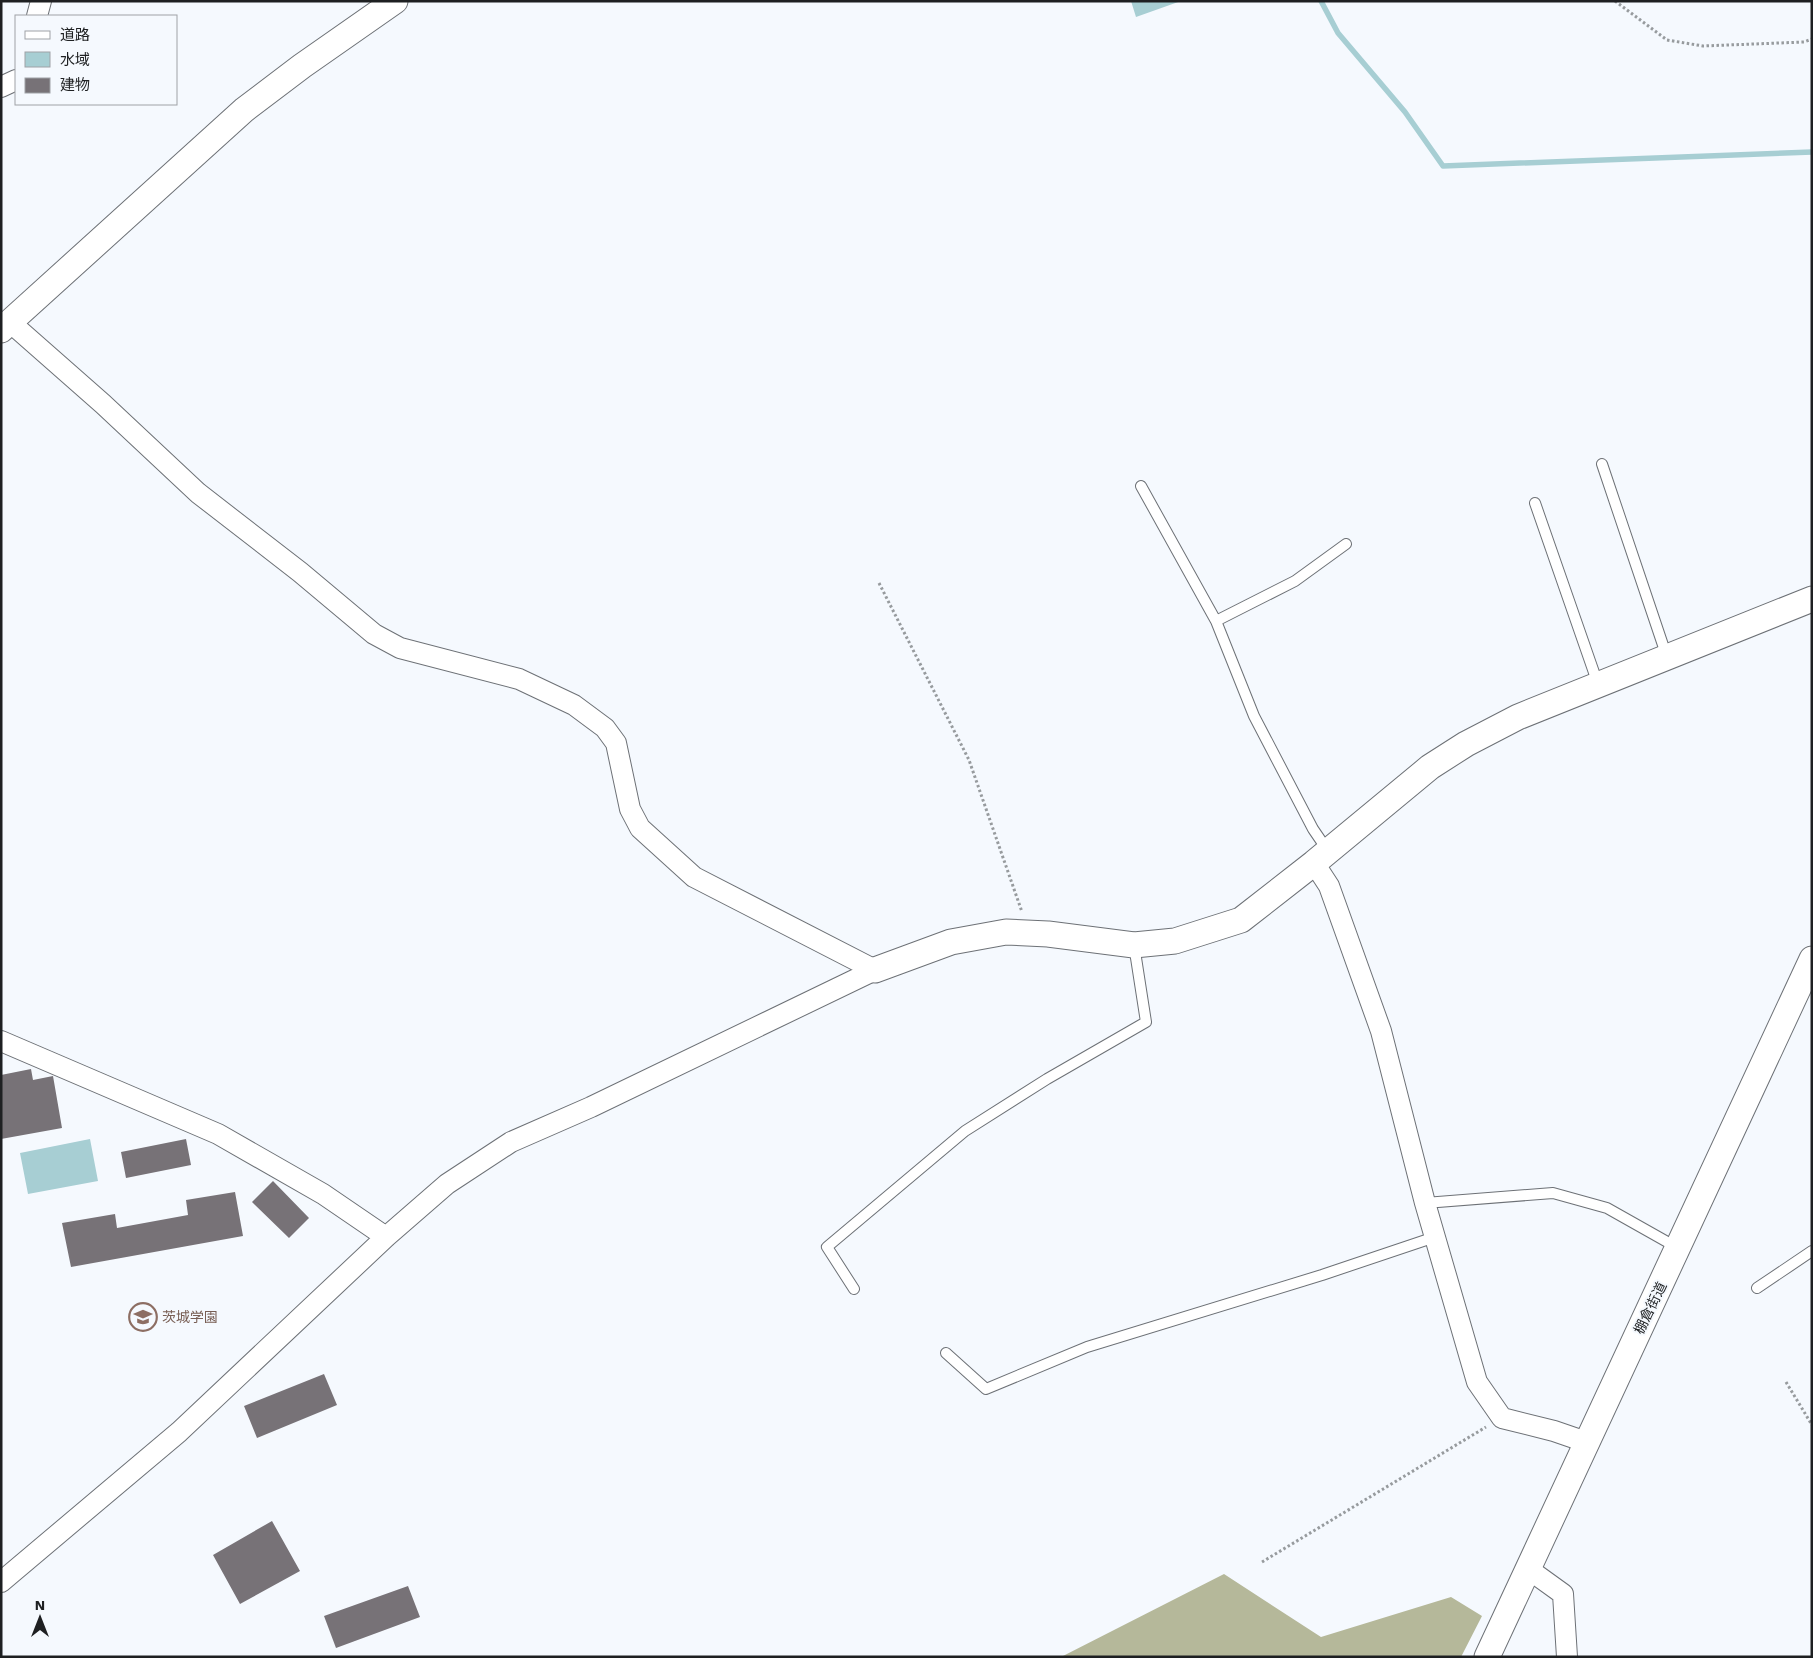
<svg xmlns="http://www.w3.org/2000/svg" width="1813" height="1658" font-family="'Work Sans','Noto Sans JP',sans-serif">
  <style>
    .forest { fill: #b5b89a }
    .water { fill: #a7ced3 }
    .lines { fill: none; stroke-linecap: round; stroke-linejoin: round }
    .stream { stroke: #a7ced3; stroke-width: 5.5 }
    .building { fill: #777277 }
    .service-casing { stroke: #6d7176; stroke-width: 12 }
    .minor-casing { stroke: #6d7176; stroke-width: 22 }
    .tertiary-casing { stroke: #6d7176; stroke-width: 27 }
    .path { stroke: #979b9e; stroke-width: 3; stroke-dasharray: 2.5 2.5; stroke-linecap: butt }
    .service { stroke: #fff; stroke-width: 10 }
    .minor { stroke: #fff; stroke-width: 20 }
    .tertiary { stroke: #fff; stroke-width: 25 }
    .labels { text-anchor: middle; stroke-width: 4; stroke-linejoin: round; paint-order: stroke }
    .street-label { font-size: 14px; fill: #1e2022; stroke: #f5f9fe }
    .education-label { font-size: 14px; fill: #785e54; stroke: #f5f9fe; text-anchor: start }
  </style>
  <rect width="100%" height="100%" fill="#f5f9fe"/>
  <path class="forest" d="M 1224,1574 L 1321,1637 L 1451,1597 L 1482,1616 L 1461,1657 L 1061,1657 Z"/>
  <path class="water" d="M 1131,1 L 1181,1 L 1136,17 Z
    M 90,1139 L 98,1181 L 28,1194 L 20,1153 Z"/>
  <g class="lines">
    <path class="stream" d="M 1321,1 L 1338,33 L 1405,112 L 1443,166 L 1812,152"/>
  </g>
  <path class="building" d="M 31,1069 L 33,1080 L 53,1076 L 62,1128 L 1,1139 L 1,1075 Z
    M 186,1139 L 191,1165 L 126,1178 L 121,1152 Z
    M 273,1181 L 309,1218 L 289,1238 L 252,1202 Z
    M 235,1192 L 243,1236 L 71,1267 L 62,1223 L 115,1214 L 117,1228 L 188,1215 L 186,1200 Z
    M 324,1374 L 337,1405 L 257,1438 L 244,1406 Z
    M 272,1521 L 300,1571 L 240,1604 L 213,1555 Z
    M 408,1586 L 420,1617 L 336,1648 L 324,1616 Z"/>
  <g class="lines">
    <defs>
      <path id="service" d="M 1602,464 L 1667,657
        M 1141,486 L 1216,621 L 1254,716 L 1313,829 L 1328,851
        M 1535,503 L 1598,684
        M 1216,621 L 1295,581 L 1346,544
        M 1425,1203 L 1553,1193 L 1607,1208 L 1678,1248
        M 1757,1288 L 1812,1251
        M 854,1289 L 827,1247 L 965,1131 L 1047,1079 L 1146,1022 L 1134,945
        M 946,1353 L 986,1389 L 1087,1347 L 1322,1275 L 1435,1237"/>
      <path id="minor" d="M 37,16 L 41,1
        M 1,87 L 16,80
        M 11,323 L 103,404 L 198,493 L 300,572 L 374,634 L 400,648 L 519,679 L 574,705 L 605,728 L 616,743 L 630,809 L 640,828 L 694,877 L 875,970
        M 1314,863 L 1329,886 L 1381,1031 L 1425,1203 L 1477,1382 L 1502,1418 L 1554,1431 L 1586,1442
        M 1,1041 L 218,1134 L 323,1194 L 386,1237
        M 1527,1568 L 1563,1594 L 1567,1657
        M 1,1582 L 179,1432 L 386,1237 L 447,1184 L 511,1142 L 591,1107 L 875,970"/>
      <path id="tertiary" d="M 1,330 L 244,110 L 302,66 L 395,1
        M 875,970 L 951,942 L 1006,932 L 1048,934 L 1134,945 L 1175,941 L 1241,920 L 1314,863 L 1430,767 L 1466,744 L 1518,717 L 1812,599
        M 1487,1657 L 1812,959"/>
    </defs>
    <use href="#service" class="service-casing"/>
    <use href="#minor" class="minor-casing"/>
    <use href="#tertiary" class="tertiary-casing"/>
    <path class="path" d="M 1615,1 L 1667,40 L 1703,46 L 1804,42 L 1812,39
      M 879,583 L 969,760 L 1022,912
      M 1786,1382 L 1812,1425
      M 1262,1562 L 1486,1427"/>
    <use href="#service" class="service"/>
    <use href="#minor" class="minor"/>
    <use href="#tertiary" class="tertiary"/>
  </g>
  <defs>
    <symbol id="school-ring" viewBox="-11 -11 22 22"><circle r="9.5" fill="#f5f9fe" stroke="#8d6e63" stroke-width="1.5"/><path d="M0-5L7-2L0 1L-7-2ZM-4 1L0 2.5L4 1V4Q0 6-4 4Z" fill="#8d6e63"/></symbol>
  </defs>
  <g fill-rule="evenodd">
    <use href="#school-ring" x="127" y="1301" width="32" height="32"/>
  </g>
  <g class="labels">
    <g class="street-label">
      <text transform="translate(1650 1308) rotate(-64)" y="5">棚倉街道</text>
    </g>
    <g class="education-label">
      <text x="162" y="1322">茨城学園</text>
    </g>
  </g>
  <rect width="1813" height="1658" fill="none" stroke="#1e2022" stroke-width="5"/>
  <rect x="15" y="15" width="162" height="90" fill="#f5f9fe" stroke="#9fa2a6"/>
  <rect x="25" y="31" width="25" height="8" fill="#ffffff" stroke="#9fa2a6"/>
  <text x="60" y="40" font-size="15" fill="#1e2022">道路</text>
  <rect x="25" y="52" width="25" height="15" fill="#a7ced3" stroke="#9fa2a6"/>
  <text x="60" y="65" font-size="15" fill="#1e2022">水域</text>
  <rect x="25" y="78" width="25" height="15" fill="#777277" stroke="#9fa2a6"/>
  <text x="60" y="90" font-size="15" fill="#1e2022">建物</text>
  <g transform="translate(40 1618)" stroke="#f5f9fe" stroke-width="4" paint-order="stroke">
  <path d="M0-4L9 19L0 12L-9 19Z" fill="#1e2022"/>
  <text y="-8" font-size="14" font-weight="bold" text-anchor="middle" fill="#1e2022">N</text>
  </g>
</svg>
